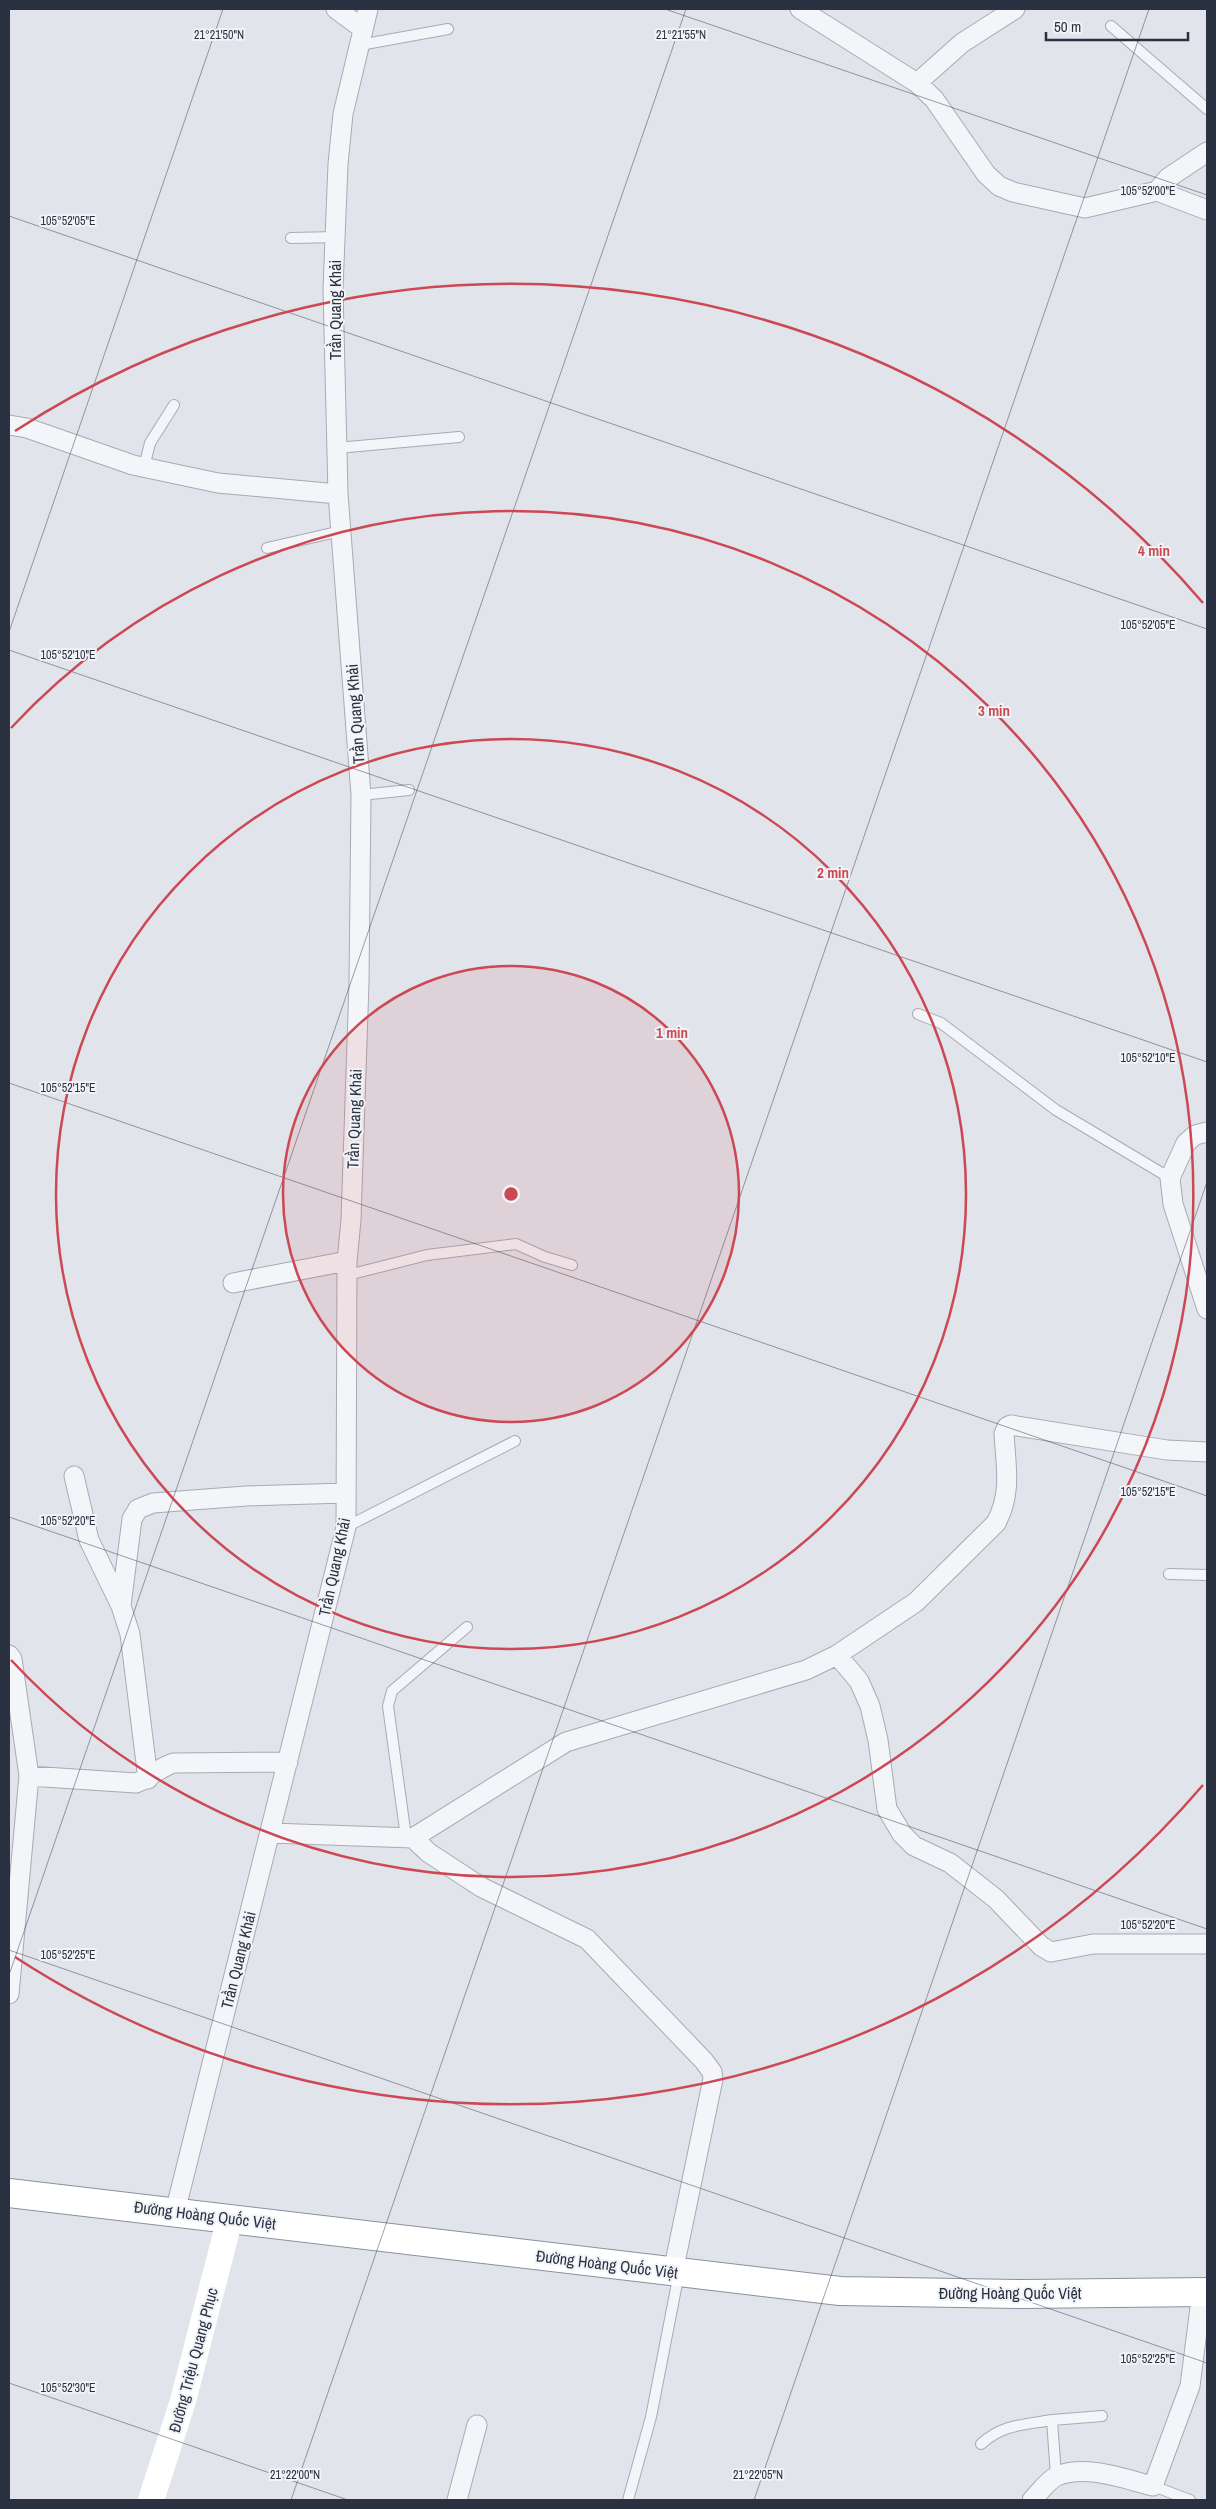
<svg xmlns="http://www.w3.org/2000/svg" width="1216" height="2509" font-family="'Archivo Narrow',sans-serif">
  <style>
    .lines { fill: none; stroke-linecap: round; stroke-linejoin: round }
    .lane-casing { stroke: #a6abb4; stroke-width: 12 }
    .street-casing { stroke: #a6abb4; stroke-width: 21 }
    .highway-casing { stroke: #8991a0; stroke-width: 30 }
    .lane { stroke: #f4f5f8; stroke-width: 10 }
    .street { stroke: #f4f5f8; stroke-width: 19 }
    .secondary { stroke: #fff; stroke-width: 26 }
    .highway { stroke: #fff; stroke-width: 28 }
    .ticks { fill: none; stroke: #2a3141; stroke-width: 1; stroke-opacity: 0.45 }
    .ring { fill: none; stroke: #cc4855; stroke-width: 2.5 }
    .labels { text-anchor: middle; stroke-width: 4; stroke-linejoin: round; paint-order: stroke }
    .street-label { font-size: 16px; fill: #2a3141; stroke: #f1f3f7 }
    .ticks-label { font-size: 12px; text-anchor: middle; fill: #2a3141; stroke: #f1f3f7; stroke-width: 4; stroke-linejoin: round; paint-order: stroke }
    .centre { fill: #cc4855; stroke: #f1f3f7; stroke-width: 2.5 }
    .ring-label { font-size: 15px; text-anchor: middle; font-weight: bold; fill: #cc4855; stroke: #f1f3f7; stroke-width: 4; stroke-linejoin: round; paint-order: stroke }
  </style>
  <rect width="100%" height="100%" fill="#e1e4ea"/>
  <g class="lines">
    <defs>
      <path id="lane" d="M 1111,26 L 1207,109
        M 360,45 L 448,29
        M 291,238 L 336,237
        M 337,448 L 459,437
        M 144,467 L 150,443 L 174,405
        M 267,548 L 341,531
        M 361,795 L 409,790
        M 918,1014 L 941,1023 L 1056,1110 L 1170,1178
        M 348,1275 L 427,1255 L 516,1244 L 545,1257 L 572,1265
        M 346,1527 L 515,1441
        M 1169,1574 L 1207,1575
        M 406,1837 L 388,1706 L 392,1691 L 467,1627
        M 1052,2420 L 1102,2416
        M 981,2444 C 1003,2424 1024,2425 1052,2420 L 1056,2476
        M 1153,2486 L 1190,2500
        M 628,2500 L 651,2417 L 679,2273"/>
      <path id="street" d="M 336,9 L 362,28
        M 800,9 L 917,83 L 934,99 L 986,174 L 999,186 L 1013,192 L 1085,208 L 1157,191 L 1207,210
        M 917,83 L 962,43 L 1015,9
        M 1157,191 L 1168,178 L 1207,152
        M 9,425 L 27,428 L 133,465 L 218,483 L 338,494
        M 1207,1132 L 1195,1135 L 1186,1143 L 1170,1178 L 1173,1204 L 1207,1309
        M 233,1283 L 347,1261
        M 74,1476 L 89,1540 L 121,1606 L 130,1634 L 148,1779
        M 121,1606 L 132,1519 L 138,1509 L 153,1503 L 246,1496 L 346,1493
        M 9,1655 L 12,1659 L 29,1776 L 9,1994
        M 837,1655 L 859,1681 L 870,1706 L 878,1740 L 887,1809 L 902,1834 L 914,1846 L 950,1863 L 996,1899 L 1041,1946 L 1051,1952 L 1093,1944 L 1207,1944
        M 29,1776 L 136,1783 C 151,1778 159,1767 174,1763 L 288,1762
        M 270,1833 L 413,1838 L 429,1853 L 481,1887 L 587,1939 L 704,2061 L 712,2072 L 713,2079 L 673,2272
        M 413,1838 L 566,1742 L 806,1670 L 837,1655 L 916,1602 L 996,1523 C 1012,1493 1006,1467 1004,1434 L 1007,1427 L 1011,1425 L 1167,1450 L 1207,1452
        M 175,2212 L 346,1527 L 347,1261 L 351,1220 L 359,983 L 361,795 L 338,494 L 333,289 L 338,164 L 343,114 L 368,9
        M 457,2500 L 477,2425
        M 1032,2500 C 1039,2493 1048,2480 1057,2476 C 1086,2464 1124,2479 1153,2486 L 1190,2386 L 1202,2292"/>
      <path id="highway" d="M 9,2193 L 840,2291 L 1023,2294 L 1207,2292"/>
    </defs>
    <use href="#lane" class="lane-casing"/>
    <use href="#street" class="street-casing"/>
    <use href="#highway" class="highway-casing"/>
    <use href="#lane" class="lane"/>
    <use href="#street" class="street"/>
    <path class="secondary" d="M 151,2500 L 183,2401 L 230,2218"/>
    <use href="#highway" class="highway"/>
  </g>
  <path class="ticks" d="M 665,9 L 1207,195M 9,216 L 1207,629M 9,632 L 223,9M 9,650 L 1207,1062M 9,1083 L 1207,1496M 9,1517 L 1207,1929M 9,1950 L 1207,2363M 9,1975 L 686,9M 9,2383 L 348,2500M 291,2500 L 1149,9M 754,2500 L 1207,1182"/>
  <circle cx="511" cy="1194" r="228" fill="#cc4855" fill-opacity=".12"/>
  <g class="ring">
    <circle cx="511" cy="1194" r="228"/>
    <circle cx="511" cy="1194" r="455"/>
    <path d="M11 728A683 683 0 1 1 11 1660"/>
    <path d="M1203 1785A910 910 0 0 1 15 1957M15 431A910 910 0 0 1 1203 603"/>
  </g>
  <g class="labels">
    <g class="street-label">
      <text transform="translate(335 310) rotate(-90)" y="6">Trần Quang Khải</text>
      <text transform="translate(355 714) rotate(-94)" y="6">Trần Quang Khải</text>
      <text transform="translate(354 1119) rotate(-88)" y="6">Trần Quang Khải</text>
      <text transform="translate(334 1567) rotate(-78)" y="6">Trần Quang Khải</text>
      <text transform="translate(238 1960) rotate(-76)" y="6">Trần Quang Khải</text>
      <text transform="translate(205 2215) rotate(7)" y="6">Đường Hoàng Quốc Việt</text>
      <text transform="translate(607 2264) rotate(7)" y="6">Đường Hoàng Quốc Việt</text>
      <text x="1010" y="2299">Đường Hoàng Quốc Việt</text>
      <text transform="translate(193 2360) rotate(-75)" y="6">Đường Triệu Quang Phục</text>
    </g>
  </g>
  <g class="ticks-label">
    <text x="219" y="39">21°21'50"N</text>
    <text x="681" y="39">21°21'55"N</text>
    <text x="1148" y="195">105°52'00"E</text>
    <text x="68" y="225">105°52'05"E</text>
    <text x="1148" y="629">105°52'05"E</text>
    <text x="68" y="659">105°52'10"E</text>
    <text x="1148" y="1062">105°52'10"E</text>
    <text x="68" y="1092">105°52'15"E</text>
    <text x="1148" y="1496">105°52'15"E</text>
    <text x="68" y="1525">105°52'20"E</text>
    <text x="1148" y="1929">105°52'20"E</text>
    <text x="68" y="1959">105°52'25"E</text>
    <text x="1148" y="2363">105°52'25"E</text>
    <text x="68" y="2392">105°52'30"E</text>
    <text x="295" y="2479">21°22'00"N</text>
    <text x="758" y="2479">21°22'05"N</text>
  </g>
  <circle cx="511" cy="1194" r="8" class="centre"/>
  <g class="ring-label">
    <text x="1154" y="556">4 min</text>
    <text x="994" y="716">3 min</text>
    <text x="833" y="878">2 min</text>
    <text x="672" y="1038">1 min</text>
  </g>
  <rect width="1216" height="2509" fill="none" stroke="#2a3141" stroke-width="20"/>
  <path d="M1046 32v8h142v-8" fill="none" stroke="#2a3141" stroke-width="2.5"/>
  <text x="1054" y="32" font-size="15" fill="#2a3141" stroke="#f1f3f7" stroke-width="4" paint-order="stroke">50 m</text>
</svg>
